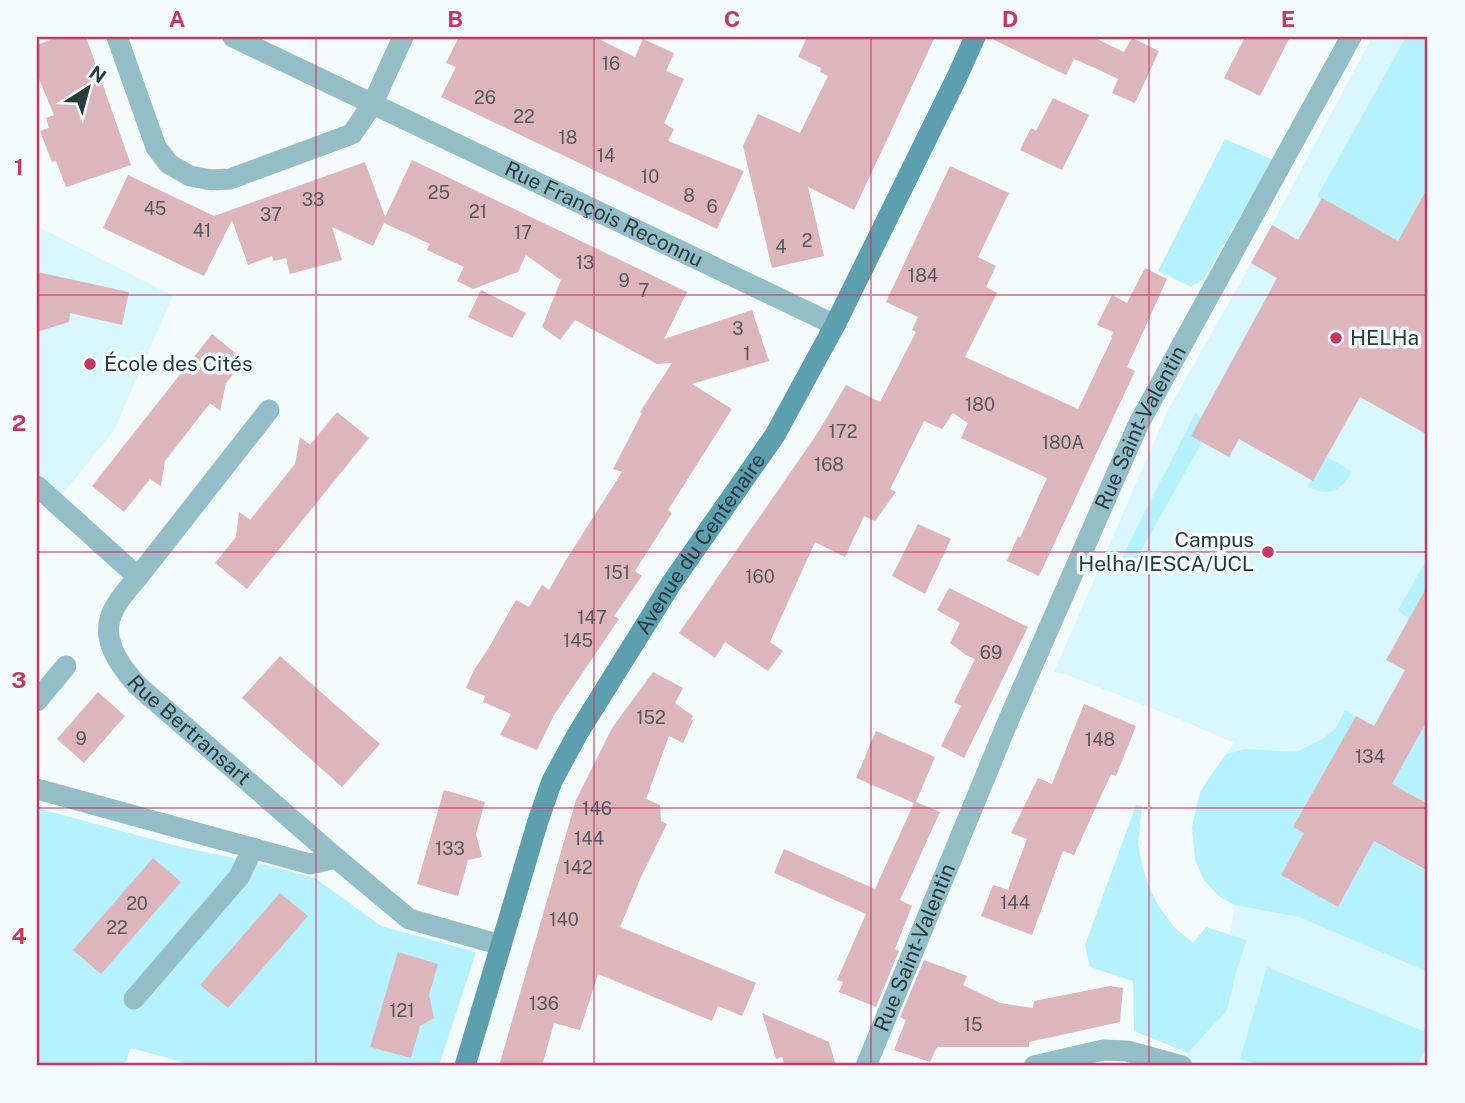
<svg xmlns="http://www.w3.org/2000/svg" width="1465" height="1103" font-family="'Public Sans',sans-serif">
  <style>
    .built { fill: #d8f7ff }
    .green { fill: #b6f1fe }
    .building { fill: #ddb5bc }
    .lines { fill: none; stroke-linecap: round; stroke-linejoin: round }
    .street { stroke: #93bec8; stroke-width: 21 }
    .secondary { stroke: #5ca0af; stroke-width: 21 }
    .grid { fill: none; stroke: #c63762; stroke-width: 2; stroke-opacity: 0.55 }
    .poi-dot { fill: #c63762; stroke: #f3fbfd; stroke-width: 2.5 }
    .labels { text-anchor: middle; stroke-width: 7; stroke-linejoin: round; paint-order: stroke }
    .number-label { font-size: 18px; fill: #55595e }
    .street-label { font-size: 21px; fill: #283a3e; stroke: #f3fbfd }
    .poi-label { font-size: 21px; fill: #283a3e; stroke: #f3fbfd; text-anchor: start }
    .neatline { fill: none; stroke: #c63762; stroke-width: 2.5 }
    .grid-label { font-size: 23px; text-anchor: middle; font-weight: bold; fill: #c63762 }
  </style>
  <rect width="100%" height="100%" fill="#f3fbfd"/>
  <path class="built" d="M 1372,37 L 1428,37 L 1428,1066 L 1188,1066 L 1188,1053 L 1214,1026 L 1246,940 L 1230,935 L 1235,905 L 1220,897 L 1204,880 L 1195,859 L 1192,827 L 1200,792 L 1234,743 L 1186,722 L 1065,674 L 1054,672 L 1168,410 L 1251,264 Z
    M 37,226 L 173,296 L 113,432 L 60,497 L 37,477 Z"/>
  <path class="green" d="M 1406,37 L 1428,37 L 1428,189 L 1395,247 L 1323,199 L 1317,197 Z
    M 1225,139 L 1273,160 L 1203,280 L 1191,287 L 1158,271 Z
    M 1196,412 L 1200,418 L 1202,442 L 1130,570 L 1124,571 L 1119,567 L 1125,551 Z
    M 1327,457 L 1351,471 C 1348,482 1337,492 1326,492 C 1320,492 1314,489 1308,487 L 1310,482 Z
    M 1428,557 L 1428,585 L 1409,620 L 1398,610 Z
    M 1345,710 L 1356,716 L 1293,827 L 1304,833 L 1281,875 L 1338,907 L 1369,851 L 1372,840 L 1428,872 L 1428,972 L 1299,917 L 1235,905 L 1220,897 L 1204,880 L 1195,859 L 1192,827 L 1200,792 L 1225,755 L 1244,749 L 1297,752 L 1324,738 L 1336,728 Z
    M 1428,719 L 1428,804 L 1400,788 L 1388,790 Z
    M 1136,805 L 1142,806 L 1138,844 L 1143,868 L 1149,887 L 1158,905 L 1174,927 L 1193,943 L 1206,927 L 1247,940 L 1237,969 L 1227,1010 L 1188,1053 L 1134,1031 L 1133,981 L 1090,967 L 1085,945 Z
    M 37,808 L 177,846 L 270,866 L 315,878 L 381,926 L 476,952 L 439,1066 L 197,1066 L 131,1048 L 124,1066 L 37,1066 Z
    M 1267,967 L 1423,1031 L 1428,1019 L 1428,1046 L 1416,1066 L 1263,1066 L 1240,1059 Z"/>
  <path class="building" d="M 58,37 L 86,37 L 131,165 L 66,187 L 56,161 L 52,162 L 40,131 L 49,128 L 46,118 L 54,115 L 37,74 L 37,45 Z
    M 459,37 L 595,37 L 635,57 L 643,39 L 674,53 L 666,71 L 684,79 L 664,123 L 674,129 L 668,141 L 744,171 L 717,229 L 441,97 L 456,67 L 446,63 Z
    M 807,37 L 935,37 L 854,210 L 808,187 L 824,256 L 772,268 L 743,146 L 758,114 L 800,133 L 828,76 L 820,72 L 821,68 L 798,57 Z
    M 988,37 L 1093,37 L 1124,52 L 1132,38 L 1159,51 L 1135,103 L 1112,93 L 1118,79 L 1097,69 L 1074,59 L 1066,75 Z
    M 1245,37 L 1290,37 L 1260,96 L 1224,78 Z
    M 1053,98 L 1089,115 L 1062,170 L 1020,150 L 1031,128 L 1036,131 Z
    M 412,160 L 687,292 L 664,339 L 752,310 L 769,361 L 692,384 L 732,409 L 668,510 L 672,513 L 635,571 L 642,576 L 614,616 L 619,619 L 554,715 L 537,750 L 500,735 L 511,714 L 483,702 L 485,696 L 466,688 L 474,670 L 488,649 L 516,600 L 529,607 L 542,585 L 549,590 L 566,560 L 622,472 L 613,469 L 642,413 L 640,412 L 672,363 L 657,364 L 575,320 L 560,340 L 542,327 L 561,280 L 526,255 L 518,272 L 473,289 L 457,281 L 464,267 L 427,250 L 430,244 L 384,223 L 373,246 L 332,227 L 342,260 L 290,274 L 286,258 L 274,261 L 272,256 L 248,265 L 232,220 L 204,276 L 103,228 L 128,175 L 214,216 L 365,162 L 385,217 Z
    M 950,166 L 1009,193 L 978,257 L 996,266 L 986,287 L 997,293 L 965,357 L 1078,409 L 1112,338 L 1111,337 L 1113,332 L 1097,325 L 1112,295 L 1127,303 L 1145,268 L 1167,279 L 1127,367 L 1135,371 L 1039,576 L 1007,561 L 1018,536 L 1020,538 L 1047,478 L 961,438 L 968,423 L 953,413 L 942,429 L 924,421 L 890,489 L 896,492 L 875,521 L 864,516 L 845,557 L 815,542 L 770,642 L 783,651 L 768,671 L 725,642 L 715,658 L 679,633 L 817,434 L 846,385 L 880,402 L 916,332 L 912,330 L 918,317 L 886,302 Z
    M 1428,187 L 1428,435 L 1360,397 L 1313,481 L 1239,439 L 1229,457 L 1191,436 L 1277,278 L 1251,263 L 1272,225 L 1298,240 L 1322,198 L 1398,241 Z
    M 37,272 L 129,292 L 122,325 L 70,313 L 69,322 L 37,332 Z
    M 481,290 L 526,313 L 512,338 L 468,317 Z
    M 212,334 L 244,360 L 226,383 L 220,411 L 210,403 L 165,461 L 161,486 L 150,479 L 124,512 L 92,486 Z
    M 337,412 L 369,438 L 247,589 L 215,563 L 236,537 L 239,512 L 250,520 L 295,464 L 300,437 L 310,445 Z
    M 918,524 L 951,539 L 925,594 L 892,576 Z
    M 1428,585 L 1428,719 L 1392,784 L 1428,804 L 1428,871 L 1374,841 L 1338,907 L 1281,875 L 1304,833 L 1293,827 L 1356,716 L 1374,726 L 1405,670 L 1386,660 Z
    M 949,588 L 1028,627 L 964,758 L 941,746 L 961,706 L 954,702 L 975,659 L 966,655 L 950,643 L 960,623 L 937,610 Z
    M 280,656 L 380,744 L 342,787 L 242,698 Z
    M 653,672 L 683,688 L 675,703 L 693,716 L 691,719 L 693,721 L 683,743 L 669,736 L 646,799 L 660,805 L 661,821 L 667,824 L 641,877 L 620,927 L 756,983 L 742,1016 L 718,1006 L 712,1021 L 598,974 L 580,1030 L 554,1023 L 542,1066 L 499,1066 L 576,800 L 612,728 Z
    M 98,692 L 125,716 L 84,763 L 57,739 Z
    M 1084,704 L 1136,726 L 1116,776 L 1111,774 L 1074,855 L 1063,851 L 1032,935 L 981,916 L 993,885 L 1008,890 L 1027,839 L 1011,833 L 1038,778 L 1052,784 Z
    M 876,731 L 935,757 L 916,802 L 940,812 L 900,900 L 912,906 L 895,949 L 899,951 L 876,1007 L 839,992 L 843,982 L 837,980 L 866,914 L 774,873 L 784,849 L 875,889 L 914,803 L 856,778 Z
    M 444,790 L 485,802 L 476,834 L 482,857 L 468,860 L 458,896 L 417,884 Z
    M 153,858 L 181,882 L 101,974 L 73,950 Z
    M 280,893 L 308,916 L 228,1008 L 200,985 Z
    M 398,952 L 438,964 L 429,995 L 434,1018 L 420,1026 L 411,1058 L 370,1047 Z
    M 924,960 L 967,976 L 963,985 L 1000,1003 L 1033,1008 L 1034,1001 L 1110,986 L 1123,988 L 1120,1022 L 1029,1042 L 1029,1047 L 937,1047 L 930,1062 L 894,1050 L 906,1020 L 900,1017 Z
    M 762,1013 L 829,1042 L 836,1066 L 785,1066 L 782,1057 L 776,1059 Z"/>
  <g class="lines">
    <g class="street">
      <path d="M 117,37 L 156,147 L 169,164 L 190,176 L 211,180 L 230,179 L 352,134 L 373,103 L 403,37"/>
      <path id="s1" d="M 233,37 L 835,325"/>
      <path d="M 37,486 L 138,577 L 269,410"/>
      <path id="s2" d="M 138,577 C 128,589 114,604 110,619 C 103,644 122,668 137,685 L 336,858 L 409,919 L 501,945"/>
      <path d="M 37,701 L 66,666"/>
      <path d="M 37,789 L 310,864 L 336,858"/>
      <path d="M 134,999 L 239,877 L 253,848"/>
      <path id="s3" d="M 866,1066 L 1009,719 L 1138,425 L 1351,37"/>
      <path d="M 1034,1066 L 1103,1050 L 1127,1051 L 1182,1066"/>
    </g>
    <path class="secondary" id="s4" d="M 465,1066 L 538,821 L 552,781 L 578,733 L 671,584 L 775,435 L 835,325 L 957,77 L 975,37"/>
  </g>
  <path class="grid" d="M 316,37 L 316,1066M 594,37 L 594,1066M 871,37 L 871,1066M 1149,37 L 1149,1066M 37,295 L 1428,295M 37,552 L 1428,552M 37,808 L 1428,808"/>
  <g class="poi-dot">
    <circle cx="1336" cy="338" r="7"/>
    <circle cx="90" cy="364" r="7"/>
    <circle cx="1268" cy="552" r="7"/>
  </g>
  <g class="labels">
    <g class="number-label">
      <text x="611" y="70">16</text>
      <text x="485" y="104">26</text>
      <text x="524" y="123">22</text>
      <text x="568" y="144">18</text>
      <text x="606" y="162">14</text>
      <text x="650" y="183">10</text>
      <text x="439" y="199">25</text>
      <text x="689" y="202">8</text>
      <text x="313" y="206">33</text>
      <text x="712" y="213">6</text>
      <text x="155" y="215">45</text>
      <text x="478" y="218">21</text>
      <text x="271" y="221">37</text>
      <text x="202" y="237">41</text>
      <text x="523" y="239">17</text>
      <text x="807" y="247">2</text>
      <text x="781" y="253">4</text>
      <text x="585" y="269">13</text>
      <text x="923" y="282">184</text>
      <text x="624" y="287">9</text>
      <text x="644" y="297">7</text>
      <text x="738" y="335">3</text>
      <text x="747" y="360">1</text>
      <text x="980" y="411">180</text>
      <text x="843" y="438">172</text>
      <text x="1063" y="449">180A</text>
      <text x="829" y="471">168</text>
      <text x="617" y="579">151</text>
      <text x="760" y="583">160</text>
      <text x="592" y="624">147</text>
      <text x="578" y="647">145</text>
      <text x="991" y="659">69</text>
      <text x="651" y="724">152</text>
      <text x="81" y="745">9</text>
      <text x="1100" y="746">148</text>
      <text x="1370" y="763">134</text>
      <text x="597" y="815">146</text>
      <text x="589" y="845">144</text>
      <text x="450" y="855">133</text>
      <text x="578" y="874">142</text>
      <text x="1015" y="909">144</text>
      <text x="137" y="910">20</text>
      <text x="564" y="926">140</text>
      <text x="117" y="934">22</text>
      <text x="544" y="1010">136</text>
      <text x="402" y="1017">121</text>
      <text x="973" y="1031">15</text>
    </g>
    <g class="street-label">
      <text dy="7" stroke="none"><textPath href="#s1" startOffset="411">Rue François Reconnu</textPath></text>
      <text dy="7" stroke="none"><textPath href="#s3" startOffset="695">Rue Saint-Valentin</textPath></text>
      <text dy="7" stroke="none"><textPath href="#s4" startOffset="578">Avenue du Centenaire</textPath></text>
      <text dy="7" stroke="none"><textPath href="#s2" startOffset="194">Rue Bertransart</textPath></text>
      <text dy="7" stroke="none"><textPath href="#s3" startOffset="128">Rue Saint-Valentin</textPath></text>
    </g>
    <g class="poi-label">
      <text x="1350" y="345">HELHa</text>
      <text x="104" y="371">École des Cités</text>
      <text x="1254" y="547" text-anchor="end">Campus<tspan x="1254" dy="24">Helha/IESCA/UCL</tspan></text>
    </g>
  </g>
  <rect width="1465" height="1103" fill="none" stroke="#f3fbfd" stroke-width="77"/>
  <g transform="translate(88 88) rotate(36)" stroke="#f3fbfd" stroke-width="5" paint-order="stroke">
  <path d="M0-5L12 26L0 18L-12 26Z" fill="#283a3e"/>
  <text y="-10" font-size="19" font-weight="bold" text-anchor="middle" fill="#283a3e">N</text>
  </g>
  <rect x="38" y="38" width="1388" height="1026" class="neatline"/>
  <g class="grid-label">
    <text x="177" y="27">A</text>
    <text x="455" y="27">B</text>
    <text x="732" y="27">C</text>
    <text x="1010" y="27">D</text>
    <text x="1288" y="27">E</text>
    <text x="19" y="175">1</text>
    <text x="19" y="431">2</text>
    <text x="19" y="688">3</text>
    <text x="19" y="944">4</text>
  </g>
</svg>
